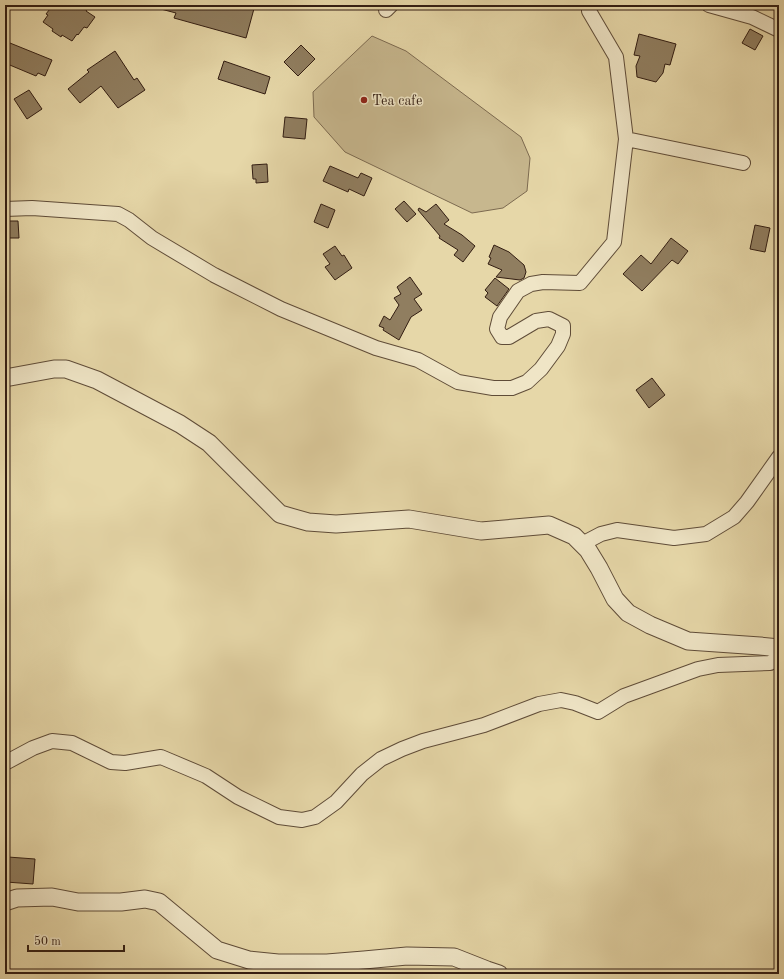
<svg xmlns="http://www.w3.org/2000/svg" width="784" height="979" font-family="'Old Standard TT',serif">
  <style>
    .green { fill: #c7b78e; stroke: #7c6a50 }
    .building { fill: #907e60; stroke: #321d12 }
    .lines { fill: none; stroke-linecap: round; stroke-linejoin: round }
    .minor-casing { stroke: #5f4c38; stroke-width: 16 }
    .tertiary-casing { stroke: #5f4c38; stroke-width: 19 }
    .minor { stroke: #efe5c6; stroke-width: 14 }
    .tertiary { stroke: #efe5c6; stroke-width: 17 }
    .poi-dot { fill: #8f2418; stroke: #efe5c6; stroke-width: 1.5 }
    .labels { text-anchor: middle; stroke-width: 3; stroke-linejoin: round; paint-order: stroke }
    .poi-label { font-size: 14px; fill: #321d12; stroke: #efe5c6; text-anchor: start }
  </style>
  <rect width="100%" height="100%" fill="#e6d7a8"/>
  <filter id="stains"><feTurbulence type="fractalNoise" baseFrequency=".005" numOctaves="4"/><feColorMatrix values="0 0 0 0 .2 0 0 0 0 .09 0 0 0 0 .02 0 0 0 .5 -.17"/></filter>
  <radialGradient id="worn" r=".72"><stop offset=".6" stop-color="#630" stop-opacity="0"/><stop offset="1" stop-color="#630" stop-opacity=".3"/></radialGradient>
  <path class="green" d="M 372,36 L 406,51 L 521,137 L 530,158 L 527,191 L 503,208 L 472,213 L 345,152 L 314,117 L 313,92 Z"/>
  <path class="building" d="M 53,5 L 90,5 L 86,11 L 95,17 L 87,28 L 84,27 L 78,35 L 77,34 L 72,41 L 62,35 L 61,37 L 52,31 L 53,29 L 43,22 L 48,15 L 46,14 Z
    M 158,5 L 255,5 L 246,38 L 174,18 L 176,13 L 157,8 Z
    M 750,29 L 763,36 L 755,50 L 742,43 Z
    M 639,34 L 676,44 L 670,65 L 665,64 L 663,73 L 656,82 L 637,77 L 636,66 L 640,56 L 634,55 Z
    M 5,41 L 52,60 L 45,76 L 38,73 L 36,76 L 5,63 Z
    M 301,45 L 315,59 L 298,76 L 284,62 Z
    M 115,51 L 134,80 L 137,78 L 145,90 L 118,108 L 101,86 L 80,103 L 68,89 L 89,72 L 87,70 Z
    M 224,61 L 270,77 L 265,94 L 218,79 Z
    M 29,90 L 42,109 L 27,119 L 14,99 Z
    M 285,117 L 307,119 L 305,139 L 283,137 Z
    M 267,164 L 268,182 L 256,183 L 256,179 L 253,179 L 252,165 Z
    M 330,166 L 358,178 L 361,173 L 372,178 L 364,196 L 349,189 L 348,192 L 323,181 Z
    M 404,201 L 416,214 L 407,222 L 395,209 Z
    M 321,204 L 335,210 L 328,228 L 314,222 Z
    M 436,204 L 449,220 L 444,224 L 462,235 L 475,246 L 463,262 L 454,255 L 458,250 L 439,238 L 440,236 L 418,210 L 419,208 L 426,212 Z
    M 5,221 L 18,221 L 19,238 L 5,238 Z
    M 755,225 L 770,228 L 765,252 L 750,249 Z
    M 671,238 L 688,251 L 678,264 L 672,260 L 642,291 L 623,274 L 641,255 L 651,264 Z
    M 494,245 L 509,252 L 524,265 L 526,272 L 524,278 L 520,280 L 496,277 L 502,270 L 488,264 L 491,258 L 489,257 Z
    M 335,246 L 342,256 L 344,255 L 352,268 L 335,280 L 325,267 L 330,264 L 323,254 Z
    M 410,277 L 422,294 L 414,299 L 422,310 L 411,317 L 399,340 L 383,330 L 384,328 L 379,326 L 384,316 L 390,320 L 399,305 L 394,298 L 401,294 L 397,287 Z
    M 495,278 L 509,289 L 497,306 L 485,297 L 488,293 L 485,290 Z
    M 652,378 L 665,395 L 649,408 L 636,390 Z
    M 8,857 L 35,859 L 33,884 L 6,882 Z"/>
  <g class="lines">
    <defs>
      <path id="minor" d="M 709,5 L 752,17 L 779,30
        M 386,10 L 391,5
        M 626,139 L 743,163
        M 5,209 L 32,208 L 118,214 L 129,220 L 152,238 L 214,275 L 281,309 L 376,348 L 418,360 L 458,382 L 493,388 L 512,388 L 527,382 L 541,369 L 558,346 L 563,334 L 563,326 L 549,319 L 536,321 L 509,337 L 502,337 L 497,329 L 500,317 L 518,291 L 531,284 L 543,282 L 580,283 L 614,242 L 626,139 L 616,57 L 589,11 L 590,5
        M 582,544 L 601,534 L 617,530 L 674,538 L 706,534 L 734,517 L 747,502 L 779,457
        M 5,763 L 33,748 L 52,741 L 72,743 L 111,762 L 125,763 L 161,757 L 206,776 L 238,797 L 279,817 L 302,820 L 315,817 L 336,802 L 362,774 L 381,759 L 402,749 L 423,741 L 484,725 L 539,704 L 561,700 L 575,703 L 598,712 L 624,696 L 698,669 L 718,665 L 770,663 L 779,657"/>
      <path id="tertiary" d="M 5,378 L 54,369 L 66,369 L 97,380 L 180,424 L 209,443 L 280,514 L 308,522 L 336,524 L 409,519 L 481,531 L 549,525 L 574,536 L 588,550 L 599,568 L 615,599 L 628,613 L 650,625 L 688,641 L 760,646 L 779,648
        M 5,902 L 17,898 L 52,897 L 78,902 L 121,902 L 145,899 L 159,902 L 217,950 L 249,960 L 278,963 L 327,963 L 364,960 L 407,956 L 454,957 L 487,970 L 499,974"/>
    </defs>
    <use href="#minor" class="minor-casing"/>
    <use href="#tertiary" class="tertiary-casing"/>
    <use href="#minor" class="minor"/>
    <use href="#tertiary" class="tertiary"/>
  </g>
  <circle class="poi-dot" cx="364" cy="100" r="4"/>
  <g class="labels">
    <g class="poi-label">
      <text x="372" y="105">Tea cafe</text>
    </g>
  </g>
  <rect width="784" height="979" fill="none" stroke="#e6d7a8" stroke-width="20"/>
  <rect x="6" y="6" width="772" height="967" fill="none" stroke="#321d12" stroke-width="2"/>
  <rect x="10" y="10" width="764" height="959" fill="none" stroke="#321d12"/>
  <path d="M28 945v6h96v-6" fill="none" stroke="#321d12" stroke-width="2"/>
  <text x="34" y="945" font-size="12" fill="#321d12" stroke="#efe5c6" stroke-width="3" paint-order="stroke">50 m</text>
  <rect width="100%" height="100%" filter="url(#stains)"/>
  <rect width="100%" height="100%" fill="url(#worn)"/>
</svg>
